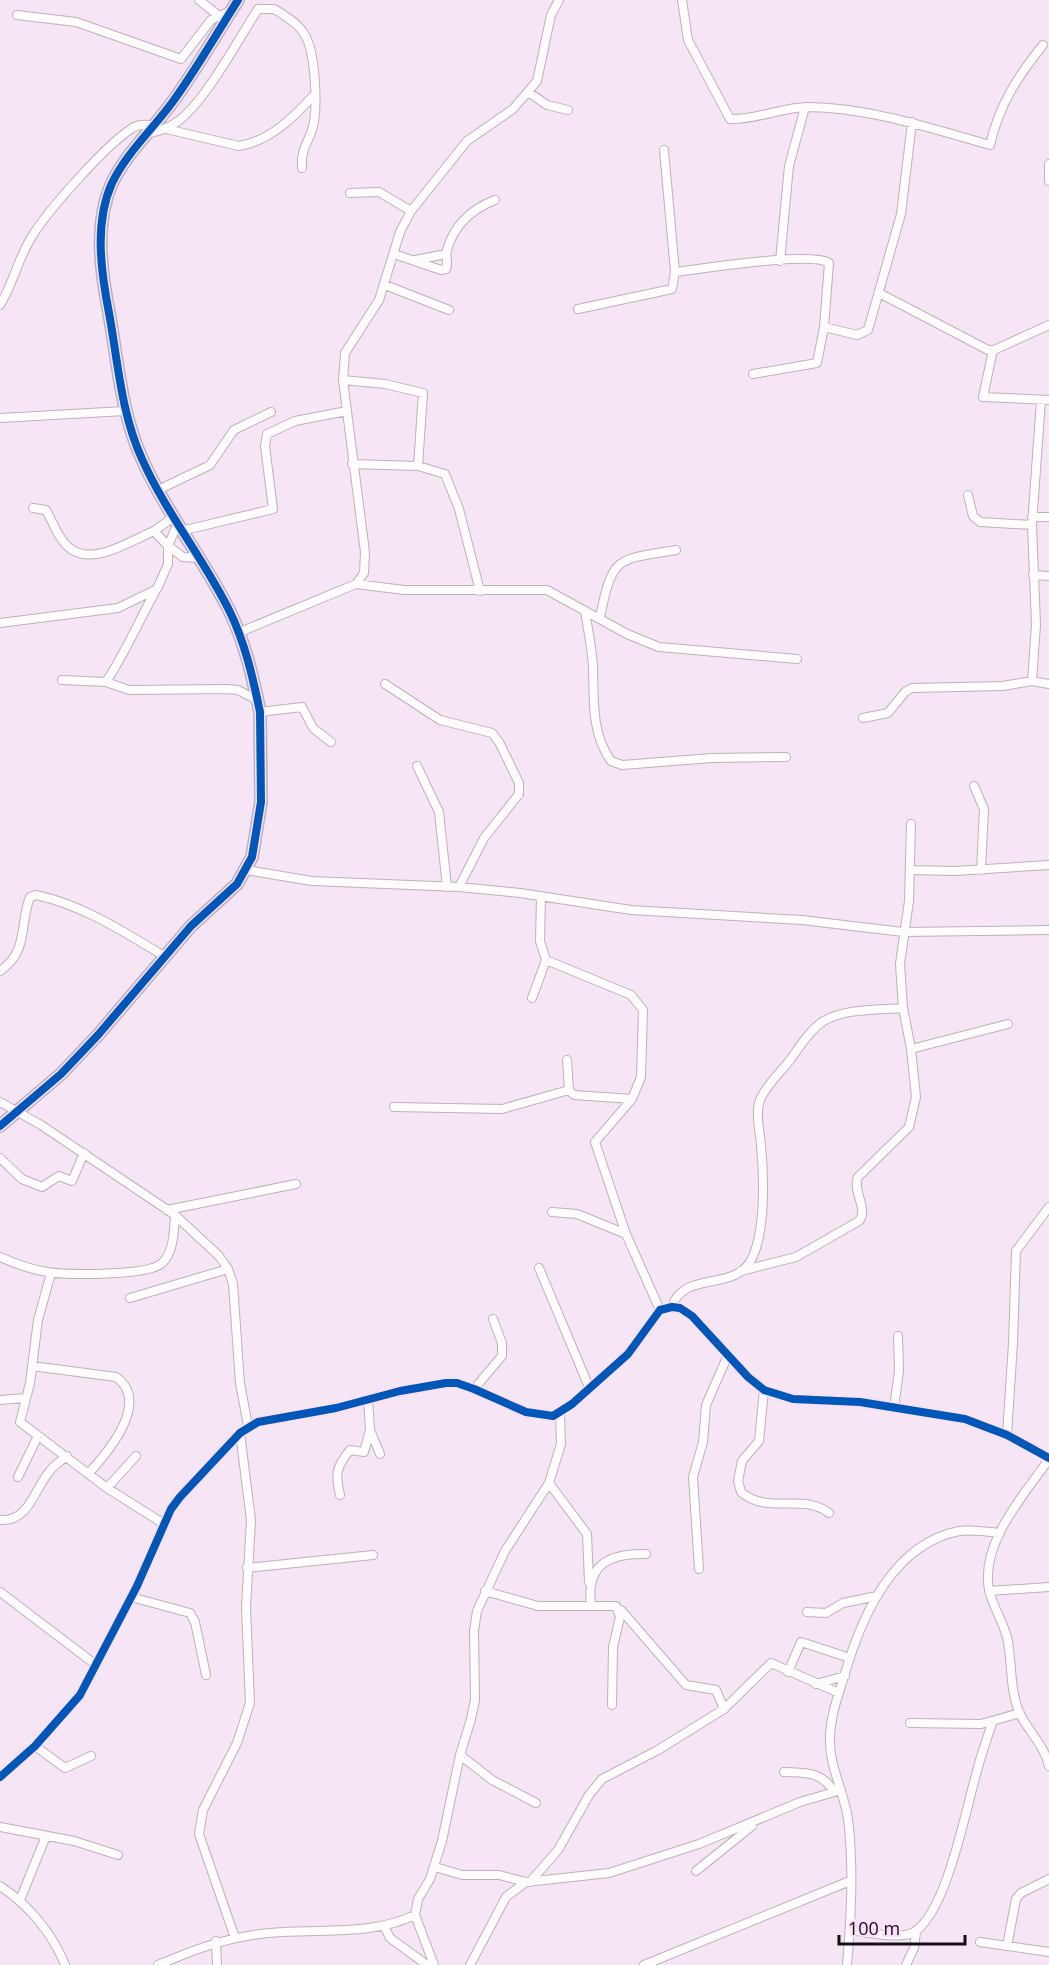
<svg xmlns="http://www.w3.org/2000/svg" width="1049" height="1965" font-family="'Open Sans',sans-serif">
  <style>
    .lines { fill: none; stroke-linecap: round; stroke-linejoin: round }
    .street-casing { stroke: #beb1bc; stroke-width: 10 }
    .secondary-casing { stroke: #beb1bc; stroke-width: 14 }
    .street { stroke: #fefbfd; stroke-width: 8 }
    .secondary { stroke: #fefbfd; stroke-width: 10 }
    .cycleway-casing { stroke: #fcdff9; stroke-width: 11 }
    .cycleway { stroke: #0057b8; stroke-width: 8 }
  </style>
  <rect width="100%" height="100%" fill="#f6e5f4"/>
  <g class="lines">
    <defs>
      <path id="street" d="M 199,0 L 218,15
        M 682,0 L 688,40 L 730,119 C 756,120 782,107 808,107 C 871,108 930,128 990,145 C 999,105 1018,76 1043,45
        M 17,15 L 76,22 L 181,59 L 211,20 L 230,11
        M 528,92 L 547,105 L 568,110
        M 166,129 L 239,146 C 270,141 294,117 314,95
        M 147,134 C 158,131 168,129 177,122 C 205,102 238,40 258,9 L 274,9 C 284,15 296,22 303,32 C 316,49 319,113 311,133 C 305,147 301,152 302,168
        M 1049,164 L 1049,181
        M 350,193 L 379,192 L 411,211
        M 394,254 L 441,270 L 446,269 C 449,263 445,257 447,250 C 454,225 472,209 495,200
        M 415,260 L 446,254
        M 780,261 L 789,166 L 805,107
        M 675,272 C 702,269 811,251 829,263 L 824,327 L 817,363 L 753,374
        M 385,285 L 449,310
        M 881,294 L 988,350 L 994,350 L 1049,325
        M 0,305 C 13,284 18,259 31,238 C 47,211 105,146 131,129 C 138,124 145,124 153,126
        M 578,309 L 672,289 L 675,272 L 664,150
        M 824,327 L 857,335 L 868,330 L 901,214 L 912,122
        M 993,350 L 983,397 L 1049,400
        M 343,380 L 385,384 L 423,393 L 418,466
        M 0,418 L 125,411
        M 352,464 L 418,466 L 445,474 L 459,509 L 480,591
        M 158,490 L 210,465 L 234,430 L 271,412
        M 968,495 L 973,516 L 980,522 L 1032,525
        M 33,508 L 46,510 C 53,522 59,541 71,549 C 94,566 132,540 154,531
        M 1032,517 L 1049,517
        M 177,525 L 168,546 L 183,557 L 198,558
        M 181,531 L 273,509 L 265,446 L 267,434 L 295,421 L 347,411
        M 1033,575 L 1049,576
        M 356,584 L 404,590 L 547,590 L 627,634 L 659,647 L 797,659
        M 585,611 C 588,630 592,648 593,667 C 594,699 591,733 611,761 L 622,765 L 712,758 L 786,757
        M 600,617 C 613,555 616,560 676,550
        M 0,623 L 118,608 L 157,589 L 168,564 L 168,546 L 154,531 L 172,518
        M 240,632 L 356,584 L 364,573 L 365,552 L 343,380 L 345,353 L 379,300 L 400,232 L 411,211 L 467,141 L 513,109 L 537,81 L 551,15 L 559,0
        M 62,680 L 106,682 C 125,653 139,621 156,590
        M 1032,681 L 1036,625 L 1032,525 L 1041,400
        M 106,682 L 129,690 L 227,689 L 238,690 L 257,700
        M 385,684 L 440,720 L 492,733 L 499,742 L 519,783 L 519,794 L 484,838 L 459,887
        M 260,712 L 302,707 L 313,728 L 331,742
        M 863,718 L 888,713 L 905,692 L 912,688 L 1003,686 L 1032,681 L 1049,684
        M 417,766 L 439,812 L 447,887
        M 974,786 L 984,809 L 981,870
        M 246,870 L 312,881 L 459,887 L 520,893 L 631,910 L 802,920 L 903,932 L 1049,930
        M 911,870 L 955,871 L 1049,865
        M 541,897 L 540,941 L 546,960 L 631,995 L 643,1010 L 641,1077 L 632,1099 L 595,1142 L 626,1234 L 660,1310
        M 0,971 C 29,951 19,925 30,897 L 36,895 C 83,905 124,932 164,956
        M 532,998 L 546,960
        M 911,1049 L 1008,1024
        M 567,1060 L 569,1090 L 574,1095 L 632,1099
        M 0,1102 L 41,1125 L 175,1215 L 219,1256 L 228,1269 L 233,1284 L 240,1383 L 248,1426
        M 394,1107 L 502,1109 L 569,1090
        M 0,1158 L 22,1179 L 42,1187 L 59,1176 L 72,1181 L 84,1153
        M 167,1210 L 296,1184
        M 552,1212 L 577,1214 L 626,1234
        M 0,1257 C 16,1264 31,1270 48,1272 C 68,1275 149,1276 162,1263 C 174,1253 174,1229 175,1215
        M 539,1268 L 589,1387
        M 741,1271 L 796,1257 L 859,1221 C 869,1209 852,1192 858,1177 L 909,1127 L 916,1097 L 911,1049 L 903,1008 L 900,964 L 909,901 L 911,824
        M 51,1273 L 38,1320 L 30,1383 L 20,1422 L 107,1488 L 164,1524
        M 130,1298 L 228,1269
        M 672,1307 C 683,1271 732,1291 750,1262 C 766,1235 764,1176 761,1145 C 760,1132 755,1113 760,1100 C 766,1085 780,1073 790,1060 C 799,1048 809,1031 822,1022 C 844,1008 878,1010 903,1008
        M 32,1366 L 116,1377 C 151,1402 108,1452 89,1473
        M 474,1389 L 502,1356 L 502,1343 L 493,1319
        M 764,1390 L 759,1441 L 742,1461 L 738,1481 L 741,1492 C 767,1515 804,1493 829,1513
        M 0,1400 L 26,1398
        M 368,1400 L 370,1430 L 380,1454
        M 894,1408 L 899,1371 L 898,1336
        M 1007,1435 L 1013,1343 L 1016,1251 L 1049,1207
        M 1049,1459 C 1024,1495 980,1543 989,1590 C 993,1608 1005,1624 1008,1642 C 1012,1665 1010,1692 1020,1714 C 1029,1732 1044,1745 1049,1766
        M 18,1477 L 38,1436
        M 549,1483 L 587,1534 L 589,1582
        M 107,1488 L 136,1456
        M 340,1495 C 335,1474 336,1467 350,1450 L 364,1452 L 370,1430
        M 0,1520 C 29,1522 34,1490 49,1472 C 54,1465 61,1461 67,1456
        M 247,1568 L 373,1555
        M 699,1569 L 693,1477 L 703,1442 L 706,1405 L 728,1355
        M 485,1591 L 538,1606 L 616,1606 L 620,1617 L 613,1647 L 612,1705
        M 989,1591 L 1049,1587
        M 0,1592 L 96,1665
        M 131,1597 L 190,1613 L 195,1622 L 206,1675
        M 591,1604 C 586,1564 610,1553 646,1554
        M 621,1610 L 686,1685 L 716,1690 L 724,1709
        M 807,1612 L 826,1613 L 843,1603 L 877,1596
        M 788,1672 L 801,1642 L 850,1658
        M 816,1684 L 845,1676
        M 910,1723 L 981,1724 L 1020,1713
        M 35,1746 L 65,1768 L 91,1756
        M 460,1755 L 492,1780 L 536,1803
        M 784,1772 C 807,1773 820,1771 834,1791
        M 0,1777 L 35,1746 L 80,1695 L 137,1586 L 171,1509 L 180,1497 L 240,1433 L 258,1422 L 336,1408 L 400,1391 L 446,1383 L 457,1383 L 474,1389 L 526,1412 L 553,1416 L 572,1404 L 628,1354 L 660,1310 L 672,1307 L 680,1308 L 692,1316 L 748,1377 L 764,1390 L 793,1399 L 860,1402 L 965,1419 L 1007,1435 L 1049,1458
        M 0,1827 L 74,1841 L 118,1855
        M 435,1867 L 462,1875 L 499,1875 L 526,1882 L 609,1873 L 699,1844 L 800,1802 L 841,1790
        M 696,1871 L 752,1826
        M 530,1882 L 558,1850 L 589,1795 L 602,1779 L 658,1750 L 724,1709 L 771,1663 L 839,1693
        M 0,1886 C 28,1904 53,1934 65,1965
        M 20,1900 L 46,1836
        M 384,1926 L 390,1938 L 427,1965
        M 850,1930 C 865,1932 901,1940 914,1932 C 947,1912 966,1808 977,1771 C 981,1755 987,1739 992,1723
        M 235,1938 L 199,1834 L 203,1810 L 237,1743 L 250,1703 L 246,1608 L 251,1520 L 240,1433
        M 216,1941 L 217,1965
        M 980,1942 L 1049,1952
        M 1007,1946 L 1016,1899 L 1021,1893 L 1049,1879
        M 158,1965 C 200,1947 236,1934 283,1932 C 328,1929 372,1935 415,1915
        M 434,1965 L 415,1915 L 418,1899 L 430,1879 L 442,1841 L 460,1755 L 471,1719 L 475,1700 L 474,1631 L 477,1611 L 505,1551 L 549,1483 L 561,1444 L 560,1413
        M 470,1965 L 506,1897 L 526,1882
        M 644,1965 L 850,1881
        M 847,1965 C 851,1917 854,1867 848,1819 C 844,1791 828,1765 830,1735 C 831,1713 839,1694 845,1673 C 862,1616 893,1544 959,1531 C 972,1529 988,1532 1000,1533
        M 906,1965 L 914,1948 L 916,1932"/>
      <path id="secondary" d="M 0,1126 L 61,1074 L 98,1035 L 191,926 L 237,884 L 252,857 L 261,802 L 260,712 C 253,678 245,643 230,612 C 204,559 166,513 142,459 C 121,413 118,362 109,313 C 101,272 94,223 112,183 C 127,152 154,128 174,100 C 197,68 217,33 238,0"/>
    </defs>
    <use href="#street" class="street-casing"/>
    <use href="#secondary" class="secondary-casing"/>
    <use href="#street" class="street"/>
    <use href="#secondary" class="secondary"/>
    <defs>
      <path id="cycleway" d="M 0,1126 L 61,1074 L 98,1035 L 191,926 L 237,884 L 252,857 L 261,802 L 260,712 C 253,678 245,643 230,612 C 204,559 166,513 142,459 C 121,413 118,362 109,313 C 101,272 94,223 112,183 C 127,152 154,128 174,100 C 197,68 217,33 238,0
        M 0,1777 L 35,1746 L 80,1695 L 137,1586 L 171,1509 L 180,1497 L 240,1433 L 258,1422 L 336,1408 L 400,1391 L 446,1383 L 457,1383 L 474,1389 L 526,1412 L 553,1416 L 572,1404 L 628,1354 L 660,1310 L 672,1307 L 680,1308 L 692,1316 L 748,1377 L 764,1390 L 793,1399 L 860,1402 L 965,1419 L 1007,1435 L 1049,1458"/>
    </defs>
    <use href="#cycleway" class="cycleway-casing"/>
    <use href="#cycleway" class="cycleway"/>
  </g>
  <path d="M839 1935v9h126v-9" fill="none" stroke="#170e16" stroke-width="3"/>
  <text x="848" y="1935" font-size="18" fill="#170e16" stroke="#fcdff9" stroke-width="4.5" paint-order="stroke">100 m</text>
</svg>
